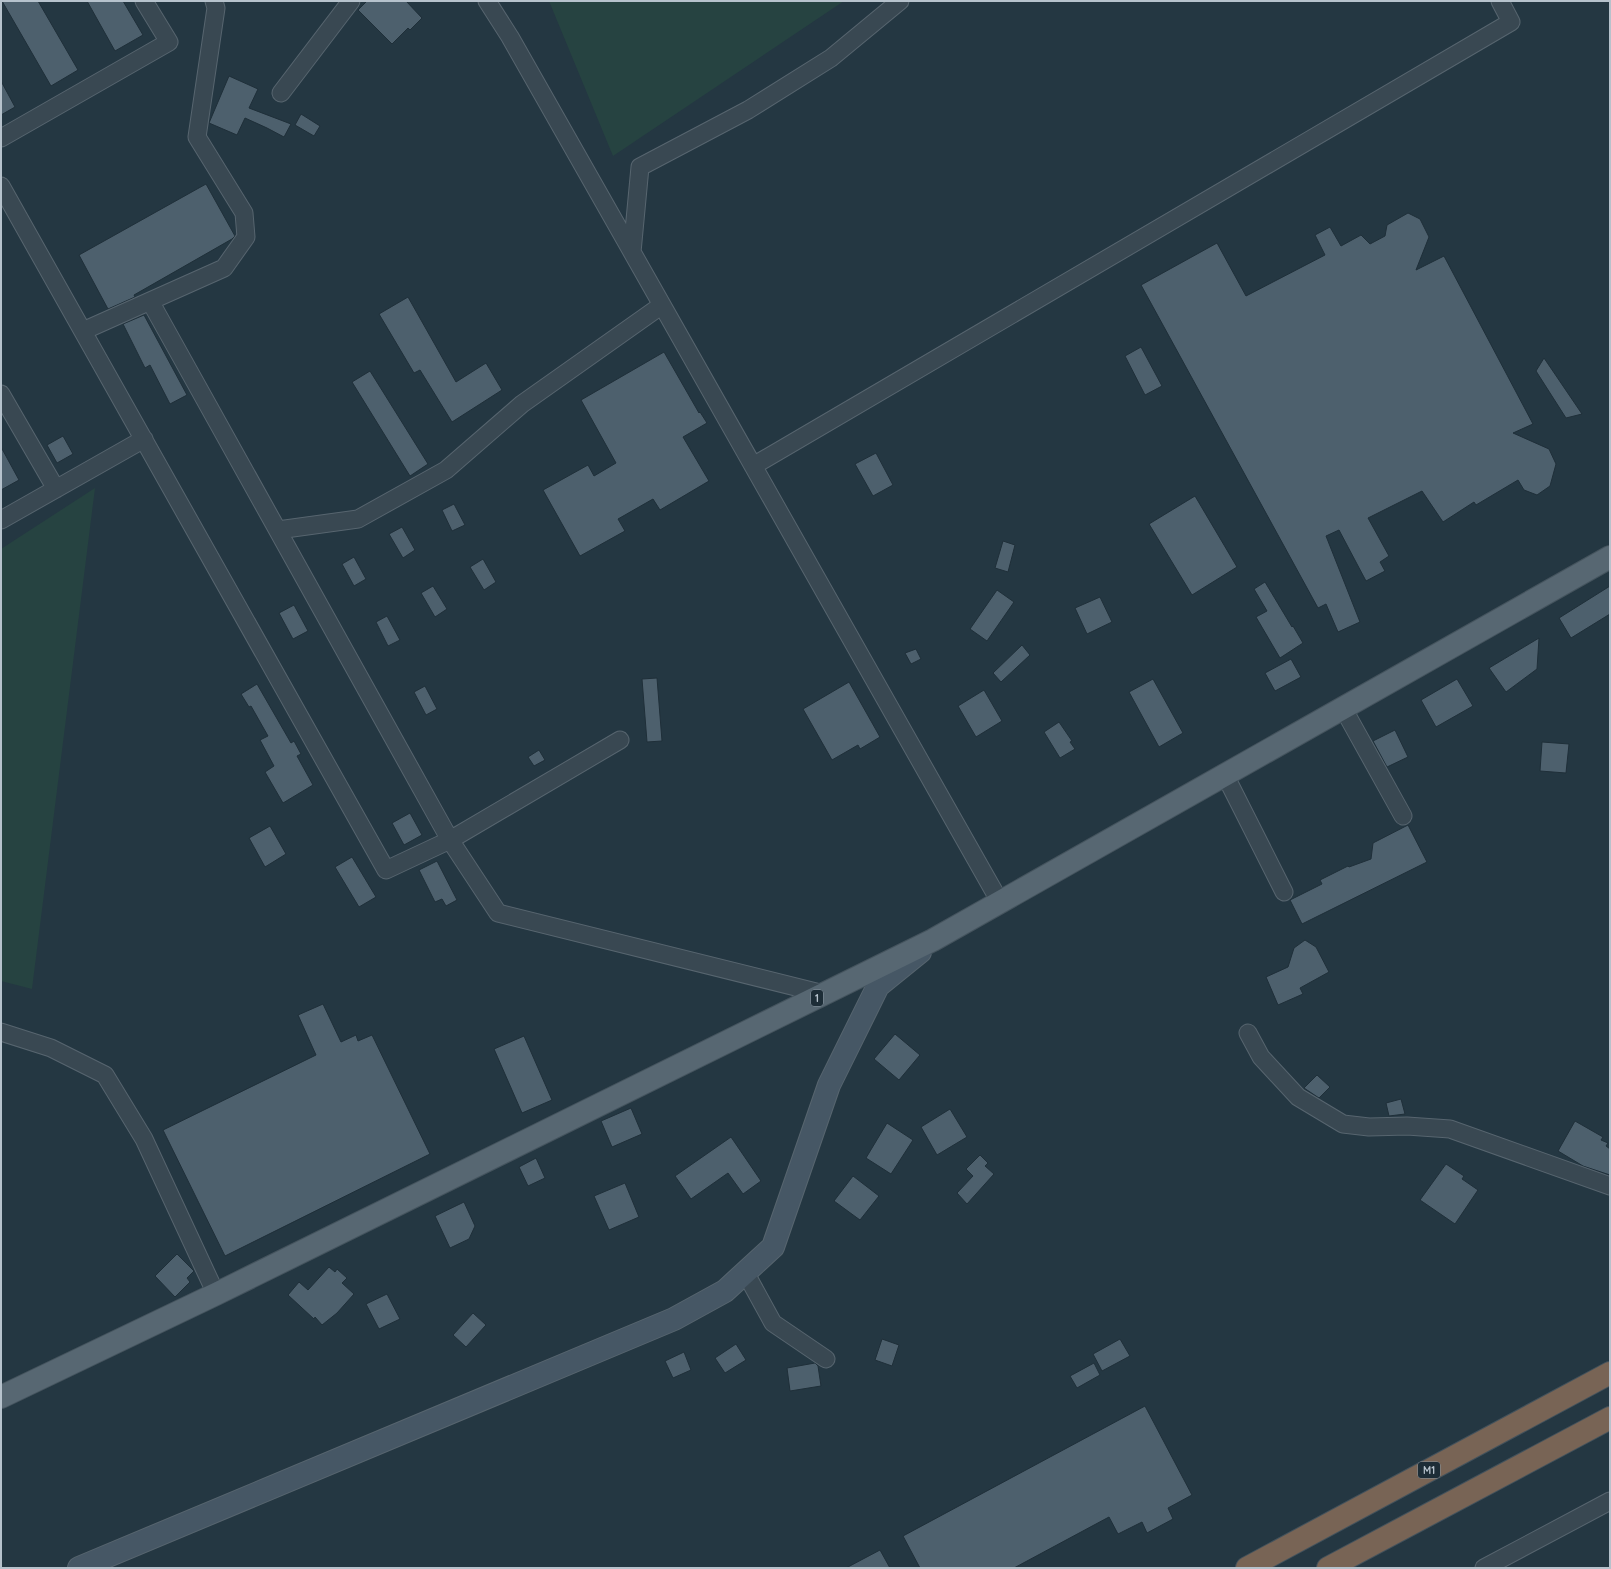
<svg xmlns="http://www.w3.org/2000/svg" width="1611" height="1569" font-family="Quicksand,sans-serif">
  <style>
    .green { fill: #264341 }
    .building { fill: #4d606d; stroke: #1f2f39 }
    .lines { fill: none; stroke-linecap: round; stroke-linejoin: round }
    .street-casing { stroke: #57656f; stroke-width: 19 }
    .secondary-casing { stroke: #57656f; stroke-width: 24 }
    .primary-casing { stroke: #45545e; stroke-width: 24 }
    .highway-casing { stroke: #43525c; stroke-width: 24 }
    .street { stroke: #394852; stroke-width: 17 }
    .secondary { stroke: #465765; stroke-width: 22 }
    .primary { stroke: #576772; stroke-width: 22 }
    .highway { stroke: #786455; stroke-width: 22 }
    .labels { text-anchor: middle; stroke-width: 3; stroke-linejoin: round; paint-order: stroke }
    .shield { fill: #1d2d37; stroke: #88959f; stroke-width: 1 }
    .shield-label { font-size: 10px; font-weight: bold; fill: #b6c2cc }
  </style>
  <rect width="100%" height="100%" fill="#243742"/>
  <path class="green" d="M 549,1 L 844,1 L 613,156 Z
    M 95,488 L 32,989 L 1,981 L 1,549 Z"/>
  <path class="building" d="M 2,1 L 38,1 L 78,70 L 51,86 Z
    M 87,1 L 123,1 L 143,35 L 115,51 Z
    M 367,1 L 406,1 L 422,18 L 410,30 L 408,28 L 392,44 L 358,10 Z
    M 229,76 L 258,89 L 249,108 L 291,124 L 284,137 L 267,128 L 245,118 L 237,135 L 209,123 Z
    M 1,81 L 15,107 L 1,115 Z
    M 301,114 L 320,126 L 314,136 L 295,125 Z
    M 206,184 L 235,236 L 232,239 L 134,295 L 135,297 L 108,309 L 79,255 Z
    M 1408,213 L 1420,219 L 1429,237 L 1416,270 L 1444,256 L 1533,424 L 1513,433 L 1549,449 L 1556,464 L 1550,486 L 1537,495 L 1524,490 L 1518,480 L 1476,505 L 1474,502 L 1443,522 L 1422,491 L 1368,518 L 1389,556 L 1380,562 L 1385,571 L 1366,581 L 1339,530 L 1326,536 L 1360,622 L 1338,632 L 1326,604 L 1318,608 L 1141,285 L 1217,243 L 1246,296 L 1325,255 L 1315,235 L 1330,227 L 1341,246 L 1361,235 L 1370,244 L 1385,236 L 1387,225 Z
    M 408,297 L 456,382 L 486,363 L 502,390 L 452,422 L 420,370 L 414,373 L 379,314 Z
    M 144,315 L 187,395 L 170,404 L 150,365 L 145,368 L 123,324 Z
    M 1141,347 L 1162,386 L 1145,395 L 1125,356 Z
    M 664,352 L 699,413 L 700,412 L 707,423 L 683,437 L 709,481 L 660,510 L 653,499 L 618,519 L 625,531 L 580,556 L 543,490 L 588,465 L 594,476 L 616,463 L 581,400 Z
    M 1544,358 L 1582,414 L 1566,418 L 1536,371 Z
    M 370,371 L 428,464 L 410,476 L 352,382 Z
    M 63,436 L 73,454 L 57,463 L 47,445 Z
    M 1,447 L 19,480 L 1,490 Z
    M 876,453 L 893,485 L 873,496 L 855,464 Z
    M 1195,496 L 1237,567 L 1192,595 L 1149,524 Z
    M 454,504 L 465,525 L 452,531 L 442,510 Z
    M 402,527 L 415,550 L 403,558 L 389,534 Z
    M 1003,541 L 1015,545 L 1008,572 L 995,568 Z
    M 354,557 L 366,579 L 354,586 L 342,564 Z
    M 483,559 L 496,582 L 484,590 L 470,567 Z
    M 1265,582 L 1292,627 L 1293,626 L 1303,643 L 1280,658 L 1256,617 L 1267,611 L 1254,589 Z
    M 433,586 L 447,609 L 435,617 L 421,593 Z
    M 1610,586 L 1610,614 L 1571,638 L 1559,618 Z
    M 997,590 L 1014,602 L 987,641 L 970,629 Z
    M 1100,597 L 1112,622 L 1087,634 L 1075,608 Z
    M 294,605 L 308,631 L 293,639 L 279,613 Z
    M 387,616 L 400,640 L 388,646 L 376,622 Z
    M 1539,638 L 1537,669 L 1506,692 L 1489,668 Z
    M 1022,645 L 1030,655 L 1001,682 L 993,673 Z
    M 916,649 L 921,659 L 911,664 L 905,653 Z
    M 1291,659 L 1301,677 L 1275,691 L 1265,673 Z
    M 657,678 L 662,741 L 647,742 L 642,679 Z
    M 1153,679 L 1183,733 L 1159,747 L 1129,692 Z
    M 1457,679 L 1473,706 L 1436,727 L 1421,700 Z
    M 849,682 L 880,737 L 860,749 L 858,745 L 832,760 L 803,709 Z
    M 257,684 L 291,743 L 294,741 L 301,754 L 297,756 L 313,785 L 283,803 L 265,772 L 274,766 L 260,740 L 268,736 L 251,706 L 249,707 L 241,694 Z
    M 425,686 L 437,709 L 426,715 L 414,692 Z
    M 984,690 L 1002,721 L 976,737 L 958,706 Z
    M 1059,722 L 1072,741 L 1070,742 L 1075,749 L 1060,758 L 1044,732 Z
    M 1395,730 L 1408,757 L 1387,767 L 1373,741 Z
    M 1542,742 L 1569,744 L 1566,773 L 1540,771 Z
    M 539,750 L 545,760 L 534,766 L 528,757 Z
    M 410,813 L 422,835 L 404,845 L 392,823 Z
    M 1408,825 L 1427,862 L 1302,924 L 1290,900 L 1322,884 L 1320,880 L 1348,866 L 1349,867 L 1371,859 L 1373,843 Z
    M 270,826 L 286,854 L 265,867 L 249,838 Z
    M 352,857 L 376,897 L 359,907 L 335,867 Z
    M 437,861 L 457,900 L 446,906 L 442,899 L 435,902 L 419,870 Z
    M 1305,940 L 1316,947 L 1329,972 L 1300,988 L 1303,994 L 1278,1005 L 1266,977 L 1288,967 L 1294,948 Z
    M 323,1004 L 341,1042 L 356,1035 L 358,1041 L 372,1035 L 430,1154 L 225,1256 L 163,1130 L 316,1055 L 298,1015 Z
    M 895,1034 L 920,1055 L 899,1080 L 874,1059 Z
    M 524,1036 L 552,1100 L 522,1113 L 494,1049 Z
    M 1317,1075 L 1330,1087 L 1319,1098 L 1304,1088 Z
    M 1401,1099 L 1405,1114 L 1389,1116 L 1386,1103 Z
    M 631,1108 L 642,1134 L 612,1147 L 601,1121 Z
    M 950,1109 L 967,1137 L 937,1155 L 921,1127 Z
    M 1575,1121 L 1603,1137 L 1601,1140 L 1608,1143 L 1606,1146 L 1610,1149 L 1610,1175 L 1583,1166 L 1558,1151 Z
    M 887,1123 L 913,1140 L 891,1174 L 866,1158 Z
    M 731,1137 L 761,1181 L 743,1194 L 728,1173 L 691,1199 L 675,1176 Z
    M 980,1155 L 988,1163 L 985,1166 L 994,1174 L 967,1204 L 957,1193 L 973,1176 L 966,1169 Z
    M 536,1158 L 545,1178 L 528,1186 L 519,1167 Z
    M 1446,1164 L 1464,1176 L 1462,1179 L 1478,1190 L 1455,1224 L 1420,1200 Z
    M 853,1176 L 879,1196 L 860,1220 L 834,1201 Z
    M 625,1183 L 639,1217 L 609,1230 L 594,1196 Z
    M 464,1202 L 475,1226 L 469,1239 L 450,1248 L 435,1216 Z
    M 177,1254 L 194,1271 L 187,1278 L 190,1282 L 175,1297 L 155,1276 Z
    M 329,1267 L 335,1272 L 337,1269 L 347,1278 L 342,1283 L 354,1294 L 337,1313 L 322,1325 L 315,1317 L 314,1319 L 288,1295 L 299,1282 L 308,1290 Z
    M 387,1294 L 400,1319 L 379,1329 L 366,1304 Z
    M 473,1313 L 486,1325 L 466,1347 L 453,1335 Z
    M 882,1339 L 899,1345 L 892,1366 L 875,1360 Z
    M 1120,1339 L 1130,1356 L 1102,1371 L 1093,1354 Z
    M 736,1344 L 746,1360 L 725,1373 L 715,1358 Z
    M 684,1352 L 691,1370 L 673,1378 L 665,1361 Z
    M 815,1363 L 818,1366 L 821,1386 L 790,1391 L 787,1368 Z
    M 1094,1363 L 1100,1375 L 1077,1388 L 1070,1376 Z
    M 1145,1406 L 1192,1495 L 1168,1508 L 1173,1519 L 1147,1533 L 1142,1522 L 1118,1534 L 1109,1517 L 1014,1568 L 920,1568 L 903,1536 Z
    M 880,1550 L 890,1568 L 846,1568 Z"/>
  <g class="lines">
    <defs>
      <path id="street" d="M 487,1 L 510,37 L 632,252 L 1000,902
        M 281,93 L 351,1
        M 1,138 L 169,42 L 144,1
        M 1,186 L 386,870 L 450,840 L 498,913 L 824,994
        M 632,252 L 640,167 L 748,110 L 831,58 L 900,1
        M 150,301 L 450,840 L 620,740
        M 83,331 L 224,268 L 246,237 L 244,213 L 197,137 L 216,8 L 214,1
        M 1,394 L 56,489
        M 753,466 L 1511,22 L 1500,1
        M 1,520 L 144,439
        M 278,530 L 358,519 L 446,470 L 522,404 L 662,305
        M 1343,708 L 1403,816
        M 1225,775 L 1284,892
        M 1,1032 L 51,1048 L 105,1075 L 144,1139 L 216,1294
        M 1248,1033 L 1261,1057 L 1298,1097 L 1343,1124 L 1369,1127 L 1407,1126 L 1450,1129 L 1610,1186
        M 745,1272 L 773,1323 L 826,1359
        M 1484,1568 L 1610,1501"/>
      <path id="secondary" d="M 79,1568 L 674,1319 L 725,1291 L 773,1247 L 829,1085 L 878,986 L 920,952"/>
      <path id="primary" d="M 1,1397 L 216,1294 L 933,940 L 1610,557"/>
      <path id="highway" d="M 1247,1568 L 1610,1373
        M 1328,1568 L 1610,1418"/>
    </defs>
    <use href="#street" class="street-casing"/>
    <use href="#secondary" class="secondary-casing"/>
    <use href="#primary" class="primary-casing"/>
    <use href="#highway" class="highway-casing"/>
    <use href="#street" class="street"/>
    <use href="#secondary" class="secondary"/>
    <use href="#primary" class="primary"/>
    <use href="#highway" class="highway"/>
  </g>
  <g class="labels">
    <g class="shield">
      <rect x="811" y="990" width="12" height="16" rx="3"/>
      <rect x="1418" y="1462" width="22" height="16" rx="3"/>
    </g>
    <g class="shield-label">
      <text x="817" y="1002">1</text>
      <text x="1429" y="1474">M1</text>
    </g>
  </g>
  <rect width="1611" height="1569" fill="none" stroke="#b6c2cc" stroke-width="4"/>
</svg>
